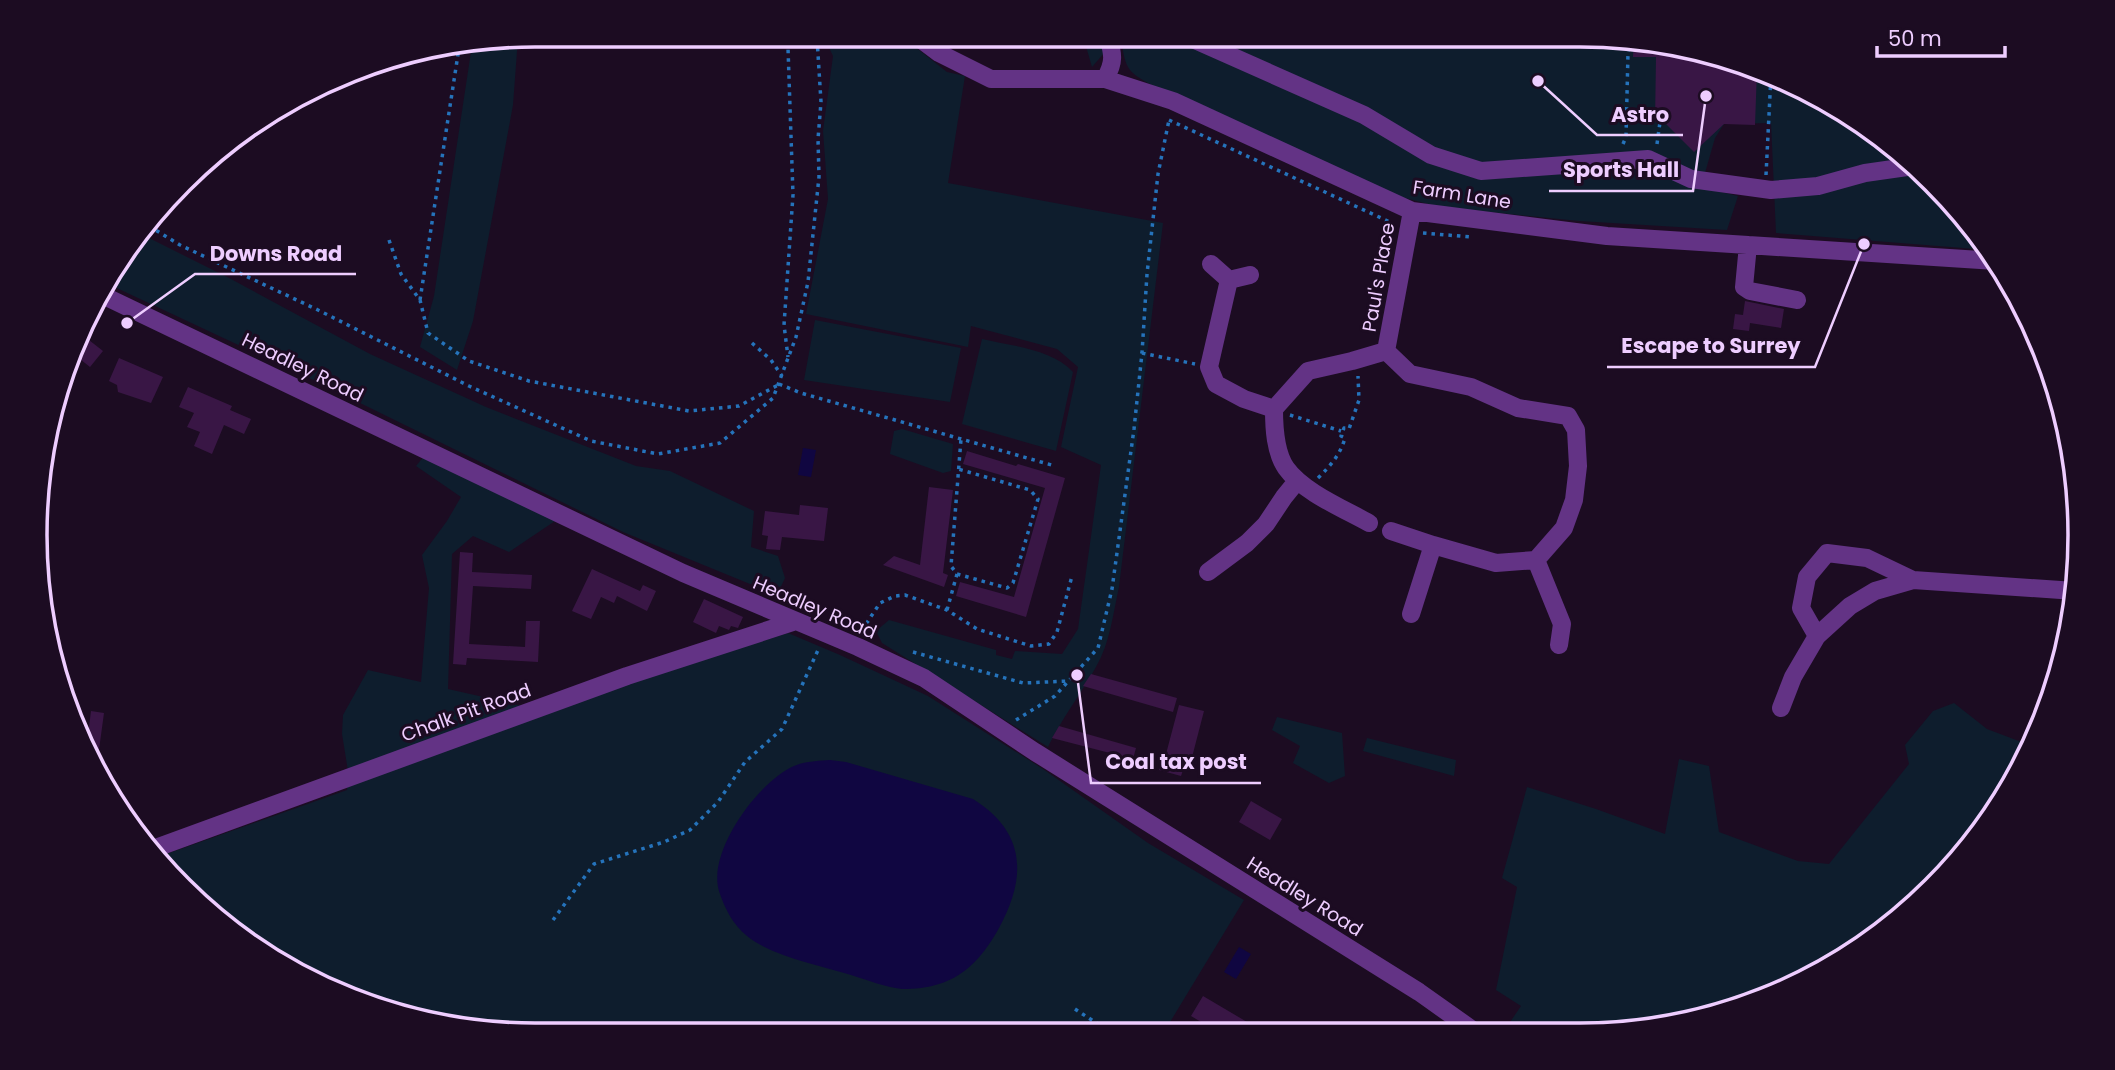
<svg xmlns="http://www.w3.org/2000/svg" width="2115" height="1070" font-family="Poppins,sans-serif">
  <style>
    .green { fill: #0e1d2d }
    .water { fill: #100641 }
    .building { fill: #391645 }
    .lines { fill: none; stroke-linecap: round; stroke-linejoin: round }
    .path { stroke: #2573bb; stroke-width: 3.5; stroke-dasharray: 3.5 5; stroke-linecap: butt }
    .minor { stroke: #633385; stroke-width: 18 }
    .labels { text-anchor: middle; stroke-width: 6; stroke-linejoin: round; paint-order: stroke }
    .street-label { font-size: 19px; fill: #eecdff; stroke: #1c0c22 }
    .rim { fill: none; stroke: #eecdff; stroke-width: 3.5 }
    .leader { fill: none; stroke: #eecdff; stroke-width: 2.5 }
    .callout-dot { fill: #eecdff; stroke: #1c0c22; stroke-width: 2.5 }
    .callout-label { font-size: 21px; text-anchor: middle; font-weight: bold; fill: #eecdff; stroke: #1c0c22; stroke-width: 6; stroke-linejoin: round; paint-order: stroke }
  </style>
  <rect width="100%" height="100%" fill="#1c0c22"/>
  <path class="green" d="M 823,35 L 900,35 L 947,72 L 965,76 L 948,183 L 1163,223 L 1119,587 C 1113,614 1110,643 1096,667 C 1081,694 1062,718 1048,747 L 882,643 L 876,631 L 889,620 L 996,650 L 996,655 L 1012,659 L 1015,651 L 1062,654 L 1078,629 L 1101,465 L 1061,447 L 1078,367 L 1057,349 L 971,326 L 968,347 L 806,314 L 828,199 L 823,131 L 833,56 Z
    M 1083,36 L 1100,36 L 1105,52 L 1092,67 Z
    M 1121,36 L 1612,36 L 1709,52 L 1801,86 L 1884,138 L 1956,205 L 1988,250 L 1776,233 L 1771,123 L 1724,124 L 1715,138 L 1701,187 L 1738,196 L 1727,230 L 1579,221 L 1440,207 L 1397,196 L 1159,89 C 1128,72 1125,72 1121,36 Z
    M 518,38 L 513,105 L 473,321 L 457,370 L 420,347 L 434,296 L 472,45 Z
    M 141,234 L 231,279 L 370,354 L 486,407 L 636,466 L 670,471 L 754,511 L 751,547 L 778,556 L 785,578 L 777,595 L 623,532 L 309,378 L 106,283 L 119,258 Z
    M 815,320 L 961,348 L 950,402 L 804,380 Z
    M 982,339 C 1012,346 1052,349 1073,372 L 1056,451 L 962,424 Z
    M 902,429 L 953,444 L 951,471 L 943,473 L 890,454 L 894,431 Z
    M 425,455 L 555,521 L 509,552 L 473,536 L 452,554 L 448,689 L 549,712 L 663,672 L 788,633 L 840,655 L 928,696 L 1043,769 L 1148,843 L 1244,900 L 1164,1032 L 503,1034 L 406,1018 L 314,984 L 181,888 L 158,857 L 347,790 L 348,771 L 342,734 L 343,715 L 368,670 L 421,682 L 429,588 L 422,555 L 447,521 L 461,497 L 416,466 Z
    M 1954,703 L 1987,729 L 2032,746 L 2029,756 L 1956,864 L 1884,932 L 1771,997 L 1646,1031 L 1504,1031 L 1521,1006 L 1496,990 L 1517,887 L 1502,878 L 1527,787 L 1596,809 L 1665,834 L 1679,759 L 1709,766 L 1719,832 L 1798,861 L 1829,864 L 1909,764 L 1905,745 L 1933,711 Z
    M 1277,717 L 1342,733 L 1345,776 L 1329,783 L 1293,763 L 1300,746 L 1272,730 Z
    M 1367,738 L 1456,760 L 1454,776 L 1363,751 Z"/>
  <path class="water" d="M 803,448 L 816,450 L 811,477 L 798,475 Z
    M 830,760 L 846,762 L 973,799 C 1026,832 1027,877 999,928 C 985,953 968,975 939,984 C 927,988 915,989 902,989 C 885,987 867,980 851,975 C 819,965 773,957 747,936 C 733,925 724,907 719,891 C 707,851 759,781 794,766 C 805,761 818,761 830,760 Z
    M 1239,947 L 1251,954 L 1236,979 L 1224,972 Z"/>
  <path class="building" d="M 1634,40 L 1709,52 L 1757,70 L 1755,125 L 1724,124 L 1694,152 L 1664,122 L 1655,122 L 1656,57 L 1633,57 Z
    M 1745,301 L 1784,309 L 1781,328 L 1750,323 L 1749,331 L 1733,329 L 1735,314 L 1743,315 Z
    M 80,333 L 103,351 L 90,367 L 71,352 L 73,343 Z
    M 119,358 L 163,377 L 151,403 L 118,392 L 117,385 L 109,381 Z
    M 188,387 L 232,406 L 230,410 L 251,419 L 244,434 L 224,425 L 212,454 L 194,446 L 200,432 L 187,427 L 194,413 L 179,407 Z
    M 967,451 L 1016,466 L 1018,464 L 1065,478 L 1026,617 L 956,596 L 960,582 L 1014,597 L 1045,488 L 963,464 Z
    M 929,487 L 953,490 L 943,573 L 948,575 L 944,587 L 883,565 L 894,556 L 920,565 Z
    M 800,505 L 828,508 L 824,541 L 782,537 L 780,550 L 766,549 L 768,536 L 762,535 L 765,511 L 799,515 Z
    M 460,552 L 473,553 L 472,572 L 532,575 L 531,589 L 473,586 L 469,644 L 525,647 L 526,621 L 540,621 L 538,662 L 467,658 L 466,665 L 453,664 Z
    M 592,569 L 640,591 L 643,585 L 656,591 L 647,611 L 617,596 L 614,603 L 601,597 L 591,619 L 572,611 Z
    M 704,599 L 743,617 L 738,628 L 731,626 L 729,630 L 719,626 L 716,633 L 693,622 Z
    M 1091,674 L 1177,698 L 1173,712 L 1083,686 Z
    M 1179,705 L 1204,711 L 1190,765 L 1185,764 L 1181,776 L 1159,770 L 1163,753 L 1166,754 Z
    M 91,711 L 104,713 L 98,757 L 86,756 L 82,742 L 87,743 Z
    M 1059,726 L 1136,748 L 1133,759 L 1052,738 Z
    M 1251,801 L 1282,819 L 1270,840 L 1239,822 Z
    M 1203,996 L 1264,1032 L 1218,1032 L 1191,1016 Z"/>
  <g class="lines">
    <path class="path" d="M 780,35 L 788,48 L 793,195 L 784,325 L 788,357
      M 1169,120 L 1392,223
      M 1623,144 L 1626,137 L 1628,53 L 1630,39
      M 1657,144 L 1660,122
      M 1766,175 L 1771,75
      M 149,226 L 180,245 L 318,310 L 469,386 L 591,441 L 658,454 L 720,443 L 773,398 L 796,337 L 808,282 L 819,177 L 818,139 L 821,102 L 817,38 L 815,35
      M 1423,233 L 1471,237
      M 389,240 L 401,274 L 420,300 L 428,333 L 469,361 L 529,381 L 689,411 L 739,406 L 778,385
      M 420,300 L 459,48
      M 752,343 L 771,360 L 782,376
      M 1142,353 L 1195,364
      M 779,384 L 801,393 L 1055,466
      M 1290,415 L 1341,431
      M 1318,478 C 1331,465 1340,455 1345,438 L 1341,436 L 1344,428 L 1349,429 L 1359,400 L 1358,376
      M 957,574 L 1007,588 L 1013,583 L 1038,499 L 1030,490 L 958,469
      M 947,610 L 957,574 L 951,566 L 961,439
      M 864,632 L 868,621 L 880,603 L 895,596 L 905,595 L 947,610 L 977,629 L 1031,646 L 1049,644 L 1057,632 L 1072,576
      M 913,652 L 1023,683 L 1068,681
      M 1016,720 L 1055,696 L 1098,648 L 1112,589 L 1134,429 L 1142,353 L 1147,274 L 1158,174 L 1169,120
      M 553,920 L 594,864 L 664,842 L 690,830 L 718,802 L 745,762 L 782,729 L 819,648
      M 1075,1009 L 1110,1032"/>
    <path class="minor" d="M 915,35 L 939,53 L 991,79 L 1105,79 L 1173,101 L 1412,211 L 1607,236 L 1996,261
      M 1186,36 L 1364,115 L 1431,155 L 1481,171 L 1648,159 L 1691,179 L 1771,190 L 1818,186 L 1865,173 L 1914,166
      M 1105,79 C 1115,62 1113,54 1108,36
      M 1748,245 L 1744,287 L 1750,291 L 1797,300
      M 1211,264 L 1229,280
      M 1250,275 L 1229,280 L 1209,367 L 1216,384 L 1244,399 L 1274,409
      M 100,294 L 683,573 L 858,647 L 924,678 L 1035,752 L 1419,992 L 1474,1031
      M 1386,351 L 1410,374 L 1471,387 L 1518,408 L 1568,416 L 1576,430 L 1578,466 L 1574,500 L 1564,528 L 1536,560 L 1496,563 L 1433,545 L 1391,531
      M 1369,523 C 1344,509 1303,492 1286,468 C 1275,452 1274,428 1274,409 L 1308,371 L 1352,361 L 1386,351 L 1412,211
      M 1536,560 L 1562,624 L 1559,645
      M 1208,572 L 1247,543 L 1266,524 L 1284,497 L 1297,481
      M 1411,614 L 1433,545
      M 1817,636 L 1801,608 L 1807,577 L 1827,553 L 1867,558 L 1913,580
      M 1781,708 L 1793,677 L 1817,636 L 1850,606 L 1875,591 L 1913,580 L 2075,591
      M 153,849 L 627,676 L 796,621"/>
  </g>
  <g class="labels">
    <g class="street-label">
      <text transform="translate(1462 194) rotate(9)" y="7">Farm Lane</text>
      <text transform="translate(1378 277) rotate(-80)" y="7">Paul's Place</text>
      <text transform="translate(303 367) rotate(26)" y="7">Headley Road</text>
      <text transform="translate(815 607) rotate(23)" y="7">Headley Road</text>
      <text transform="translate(466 712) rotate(-20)" y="7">Chalk Pit Road</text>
      <text transform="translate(1305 896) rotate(32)" y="7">Headley Road</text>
    </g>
  </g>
  <path d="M0 0H2115V1070H0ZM535 47H1580A488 488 0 0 1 2068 535V535A488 488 0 0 1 1580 1023H535A488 488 0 0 1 47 535V535A488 488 0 0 1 535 47Z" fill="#1c0c22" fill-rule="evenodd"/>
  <path class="rim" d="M535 47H1580A488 488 0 0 1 2068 535V535A488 488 0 0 1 1580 1023H535A488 488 0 0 1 47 535V535A488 488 0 0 1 535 47Z"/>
  <path class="leader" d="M1538 81L1597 135H1683M1706 96L1693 191H1549M127 323L195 274H356M1864 244L1815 367H1607M1077 675L1091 783H1261"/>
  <g class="callout-dot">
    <circle cx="1538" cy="81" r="7"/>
    <circle cx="1706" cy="96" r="7"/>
    <circle cx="127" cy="323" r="7"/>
    <circle cx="1864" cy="244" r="7"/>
    <circle cx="1077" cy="675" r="7"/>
  </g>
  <g class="callout-label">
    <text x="1640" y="122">Astro</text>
    <text x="1621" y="177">Sports Hall</text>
    <text x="276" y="261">Downs Road</text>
    <text x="1711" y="353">Escape to Surrey</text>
    <text x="1176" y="769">Coal tax post</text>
  </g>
  <path d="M1877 46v10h128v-10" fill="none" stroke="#eecdff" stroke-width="3.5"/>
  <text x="1888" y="46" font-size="21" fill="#eecdff" stroke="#1c0c22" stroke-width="5" paint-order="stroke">50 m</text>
</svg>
